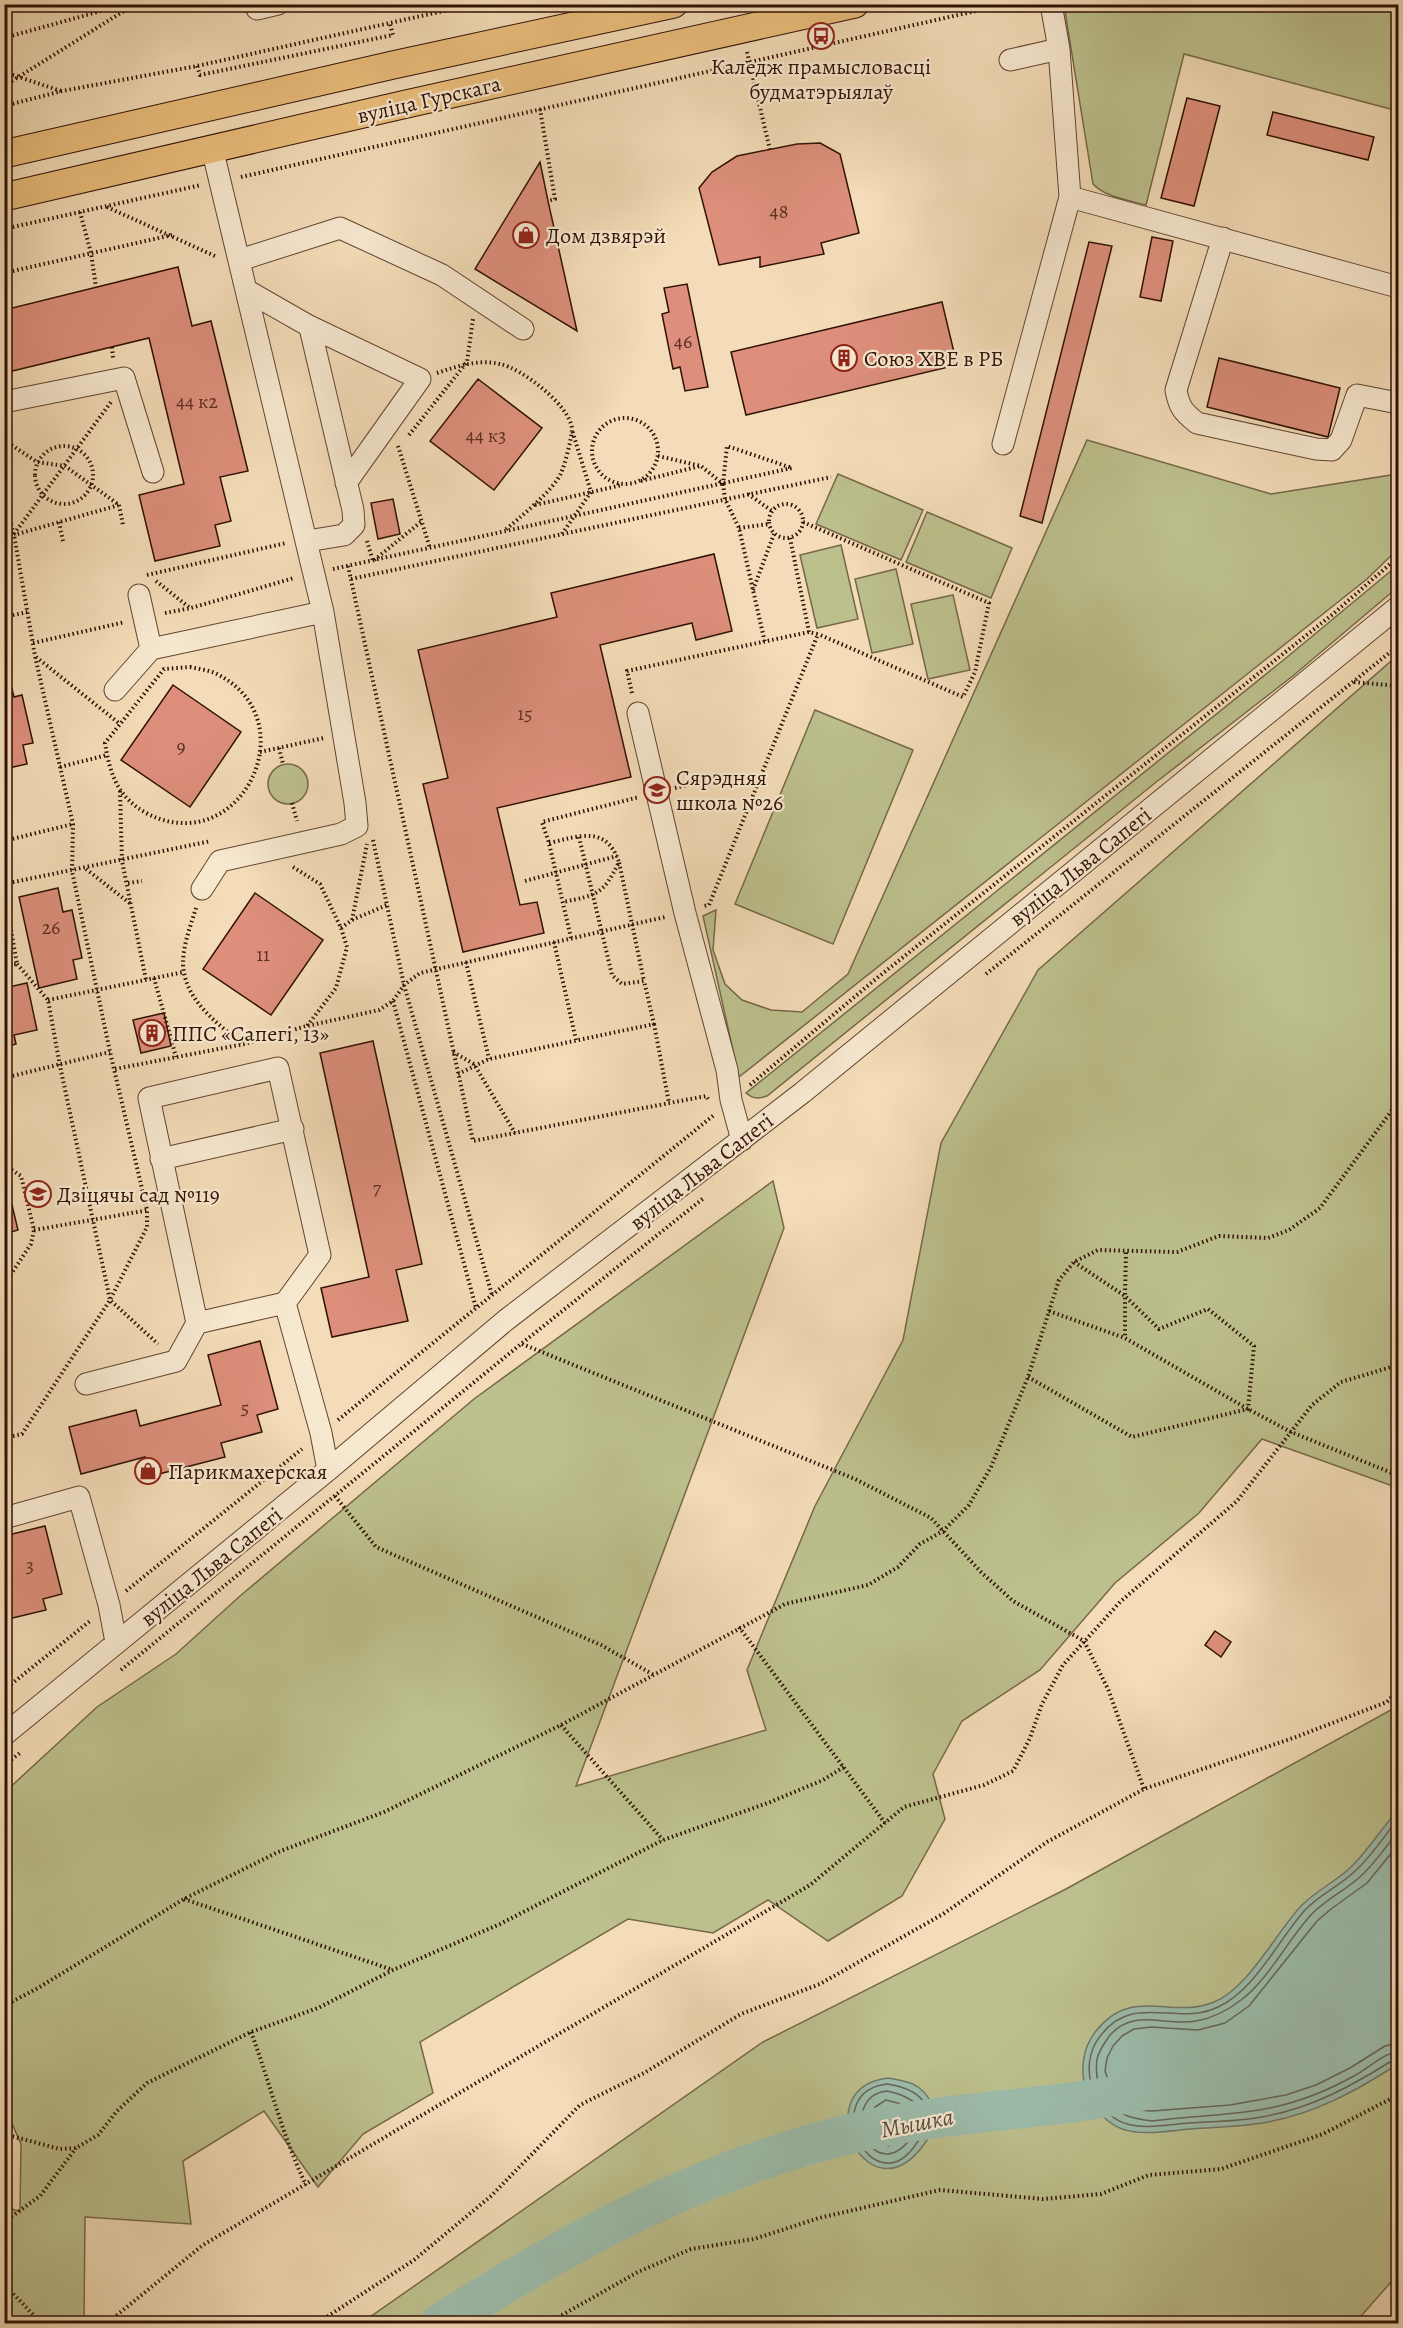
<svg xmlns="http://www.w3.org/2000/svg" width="1403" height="2328" font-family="Alegreya,serif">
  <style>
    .green { fill: #bcc08d; stroke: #766849; stroke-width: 1.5 }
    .water { fill: #9cbcab; stroke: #717869; stroke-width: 1.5 }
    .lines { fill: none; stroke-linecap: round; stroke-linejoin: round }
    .shore { stroke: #666658; stroke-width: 1.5 }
    .river { stroke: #9cbcab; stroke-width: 40 }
    .building { fill: #dd8f7b; stroke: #301105; stroke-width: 1.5 }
    .minor-casing { stroke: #614432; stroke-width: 23 }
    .major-casing { stroke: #301105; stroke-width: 29 }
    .path { stroke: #301105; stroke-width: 4; stroke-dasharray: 1.5 3; stroke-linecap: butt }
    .minor { stroke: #f7e8d0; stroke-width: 21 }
    .major { stroke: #eabe7c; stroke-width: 27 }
    .labels { text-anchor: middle; stroke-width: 4.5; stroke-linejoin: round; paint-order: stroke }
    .number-label { font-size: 20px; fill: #5b3022 }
    .poi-label { font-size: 22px; fill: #301105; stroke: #f7e8d0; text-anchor: start }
    .street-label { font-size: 22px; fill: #301105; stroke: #f7e8d0 }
    .water-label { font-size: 24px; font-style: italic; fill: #564d3f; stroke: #f7e8d0 }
  </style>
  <rect width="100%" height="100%" fill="#f3dcb7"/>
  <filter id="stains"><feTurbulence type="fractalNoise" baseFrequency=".00333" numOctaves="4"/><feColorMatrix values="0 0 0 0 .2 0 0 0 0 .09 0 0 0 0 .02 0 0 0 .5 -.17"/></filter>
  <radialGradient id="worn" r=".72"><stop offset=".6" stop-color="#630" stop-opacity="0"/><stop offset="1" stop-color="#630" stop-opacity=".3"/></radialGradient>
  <path class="green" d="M 1064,5 L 1398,5 L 1398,111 L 1184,54 L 1146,205 C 1128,200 1105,197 1093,184 Z
    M 1087,440 L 1271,494 L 1398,474 L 1398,549 L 1367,579 L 739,1077 L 703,916 L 716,910 L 713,950 L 725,984 L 742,1000 L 771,1010 L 802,1012 L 848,974 Z
    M 838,474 L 923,510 L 901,560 L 816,524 Z
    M 927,512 L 1012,548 L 991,598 L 906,562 Z
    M 841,545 L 858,619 L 817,628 L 800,555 Z
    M 1398,565 L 1398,587 L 1294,675 L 1155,783 L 767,1096 C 758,1099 753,1099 746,1093 L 1286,658 Z
    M 896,569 L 913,644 L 872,653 L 855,579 Z
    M 953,595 L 970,670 L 928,679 L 911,604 Z
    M 1398,655 L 1398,1488 L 1262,1439 L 1199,1513 L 1115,1583 L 1040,1670 L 962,1721 L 933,1774 L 945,1819 L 902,1896 L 828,1941 L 768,1900 L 713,1933 L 628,1919 L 420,2042 L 433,2093 L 363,2134 L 318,2187 L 264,2111 L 183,2161 L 191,2224 L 85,2217 L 84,2319 L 76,2323 L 5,2323 L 5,2206 L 20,2212 L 21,2144 L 5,2108 L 5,1792 L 97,1707 L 176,1654 L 240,1596 L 474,1399 L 773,1181 L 784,1228 L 576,1786 L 766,1730 L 747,1670 L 815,1506 L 903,1340 L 941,1143 L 1038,970 Z
    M 815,710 L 913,750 L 833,944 L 735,904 Z
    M268 784a20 20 0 1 1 40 0a20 20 0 1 1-40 0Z
    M 1398,1706 L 1398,2274 L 1355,2323 L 360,2324 L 763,2042 L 1066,1889 Z"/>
  <path class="water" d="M 1398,1810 L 1398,2064 C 1356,2091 1313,2115 1262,2123 C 1238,2127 1214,2127 1190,2129 C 1146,2133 1111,2143 1088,2094 C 1079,2074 1082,2048 1096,2031 C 1133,1985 1171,2020 1214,2002 C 1248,1989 1277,1931 1302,1905 C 1317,1890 1337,1881 1352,1866 C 1369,1849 1382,1828 1398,1810 Z
    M 888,2078 C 898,2080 910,2081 918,2087 C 936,2100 938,2123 927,2140 C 870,2227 803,2088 888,2078 Z"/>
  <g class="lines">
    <path class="shore" d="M 1398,1819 C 1384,1836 1372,1856 1355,1871 C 1340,1886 1320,1894 1305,1910 C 1279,1939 1255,1990 1218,2007 C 1178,2027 1134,1992 1101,2035 C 1087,2052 1086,2074 1095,2094 C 1115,2137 1151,2126 1189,2123 C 1213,2121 1237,2122 1261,2117 C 1310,2109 1352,2086 1393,2060 L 1398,2059
      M 1398,1831 C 1387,1846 1375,1863 1361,1876 C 1345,1891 1325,1899 1310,1916 C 1288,1940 1267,1981 1241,2000 C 1227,2011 1214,2018 1196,2021 C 1166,2027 1135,2007 1110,2035 C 1105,2042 1099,2050 1097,2059 C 1095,2073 1098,2090 1107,2102 C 1119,2116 1135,2119 1152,2121 C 1197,2115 1246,2116 1290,2103 C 1312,2097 1334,2087 1354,2076 C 1368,2069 1383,2053 1398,2052
      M 1398,1845 L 1367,1883 L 1331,1909 L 1317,1921 L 1249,2006 L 1225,2023 L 1198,2030 L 1151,2027 L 1134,2029 L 1122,2036 L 1113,2046 L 1107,2058 L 1105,2071 L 1114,2096 L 1123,2104 L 1136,2110 L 1152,2111 L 1230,2105 L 1286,2095 L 1316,2085 L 1350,2068 L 1385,2046 L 1398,2043
      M 887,2084 C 927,2090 940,2113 914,2147 C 871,2204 818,2092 887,2084 Z
      M 887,2091 C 911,2096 932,2108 914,2134 C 873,2195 835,2097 887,2091 Z
      M 886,2100 L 905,2105 L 912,2115 C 911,2128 900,2142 888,2146 L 875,2139 L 870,2119 L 875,2107 Z"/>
    <path class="river" d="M 440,2324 C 571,2240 710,2165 863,2131 C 956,2110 1052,2110 1146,2090"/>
  </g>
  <path class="building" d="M 1187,98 L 1220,106 L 1194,206 L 1161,198 Z
    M 1273,112 L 1374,137 L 1368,160 L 1267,135 Z
    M 820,143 L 840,154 L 859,233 L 821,243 L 824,254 L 760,267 L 760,257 L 719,265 L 699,188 L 712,172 L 737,156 L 797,144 Z
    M 540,162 L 548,201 L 577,331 L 475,269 Z
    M 1152,237 L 1173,241 L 1161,301 L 1140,297 Z
    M 1089,242 L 1112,246 L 1042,523 L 1020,516 Z
    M 178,267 L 192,326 L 211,321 L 248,471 L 220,477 L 231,521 L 215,525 L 220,546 L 155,561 L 139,495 L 184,484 L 149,338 L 4,373 L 4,310 Z
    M 687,284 L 708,387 L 685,391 L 680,367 L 673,369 L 662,314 L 669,312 L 664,288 Z
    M 942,302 L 957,365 L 746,415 L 731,352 Z
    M 1219,358 L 1340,388 L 1328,437 L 1207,407 Z
    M 478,379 L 542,428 L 494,490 L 430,441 Z
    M 393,499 L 400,534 L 378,539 L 371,503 Z
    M 714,554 L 732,631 L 696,640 L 692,623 L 600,645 L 631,777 L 497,808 L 520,905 L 537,902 L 544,933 L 463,952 L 423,784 L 448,778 L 418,650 L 557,617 L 551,593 Z
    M 8,673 L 14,697 L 22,695 L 33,743 L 23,745 L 27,764 L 4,769 L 4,674 Z
    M 173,685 L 241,732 L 190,807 L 121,760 Z
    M 58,888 L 63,912 L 72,910 L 82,958 L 73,960 L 77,979 L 39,988 L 19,897 Z
    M 255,893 L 323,940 L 271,1015 L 203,969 Z
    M 27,983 L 37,1030 L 14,1035 L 16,1044 L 4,1047 L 4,988 Z
    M 164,1013 L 171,1046 L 141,1053 L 133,1020 Z
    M 373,1041 L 422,1264 L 396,1270 L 408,1321 L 332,1337 L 321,1288 L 369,1277 L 320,1053 Z
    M 4,1180 L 6,1180 L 18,1230 L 4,1234 Z
    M 260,1341 L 278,1409 L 257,1415 L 262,1432 L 221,1443 L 225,1457 L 151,1476 L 145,1457 L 81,1474 L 69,1427 L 136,1410 L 140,1426 L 221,1405 L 208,1355 Z
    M 45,1526 L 62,1594 L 43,1599 L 46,1610 L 4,1620 L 4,1536 Z
    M 1215,1631 L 1231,1642 L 1221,1657 L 1205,1645 Z"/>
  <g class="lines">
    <defs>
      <path id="minor" d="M 256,4 L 257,9 L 278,4
        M 586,4 L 590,23
        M 1051,4 L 1059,49 L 1070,197 L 1398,287
        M 1010,60 L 1059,49
        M 1223,238 L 1176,390 C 1179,407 1183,412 1197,423 L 1316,449 L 1332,450 L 1341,440 L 1357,395 L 1398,403
        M 240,260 L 340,228 L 442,275 L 523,329
        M 246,290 L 309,326 L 311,332 L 353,510 L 354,525 L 344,535 L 307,541
        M 309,326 L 420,379 L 346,483
        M 4,402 L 124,378 L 153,472
        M 1003,444 L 1070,197
        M 139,595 L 151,649
        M 115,690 L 151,649 L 323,612 L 212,148
        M 638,713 L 685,913 L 727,1070 L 731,1100 L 742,1140
        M 202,889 L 220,861 L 341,834 L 357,826 L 355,803 L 323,612
        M 161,1159 L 293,1129
        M 285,1303 L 321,1433 L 328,1470
        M 86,1384 L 176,1361 L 197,1323 L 285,1303 L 320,1255 L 278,1068 L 149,1098 L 197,1323
        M 4,1518 L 79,1497 L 109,1605 L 116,1642
        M 4,1735 L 328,1470 L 506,1320 L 802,1093 L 1398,607"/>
      <path id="major" d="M 4,154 L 393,65 L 674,4
        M 4,197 L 402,105 L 855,4"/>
    </defs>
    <use href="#minor" class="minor-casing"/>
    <use href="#major" class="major-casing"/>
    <path class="path" d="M 4,38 L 126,4
      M 747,52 L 770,150
      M 197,66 L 200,75 L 393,35 L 390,24
      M 4,72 L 61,91
      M 4,86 L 135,4
      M 4,106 L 62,91 L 197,66 L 475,4
      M 540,109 L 555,199 L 548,201
      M 241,177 L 1007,4
      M 107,207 L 217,257
      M 80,212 L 91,253 L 96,287
      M 4,229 L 201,185
      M 4,273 L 172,235
      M 112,347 L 113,358
      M 437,373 C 458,366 478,359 500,364 C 521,368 570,405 572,429 C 572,437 565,465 561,473 C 554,490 518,519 504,531
      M592 451a33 33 0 1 1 66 0a33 33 0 1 1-66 0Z
      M 409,435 L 467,362 L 473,319
      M 4,440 L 37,462 L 65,466 L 119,505 L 14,535
      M35 475a29 29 0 1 1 58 0a29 29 0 1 1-58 0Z
      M 398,446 L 430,548
      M 658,456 L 701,466 L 723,484 L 727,446 L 792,468
      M 641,481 L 700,466
      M 723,484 L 725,499 L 739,528 L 765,643
      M 748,494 L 772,511
      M 4,498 L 14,535 L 35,656 L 73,824 L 72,871 L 110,1052 L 147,1210 L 147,1227 L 110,1300 L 22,1434 L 4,1438
      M769 521a17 17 0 1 1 34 0a17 17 0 1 1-34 0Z
      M 119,505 L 123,525
      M 535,505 L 622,485
      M 59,522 L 63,541
      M 803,522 L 989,603 L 975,672 L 963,697 L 818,634
      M 739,528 L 769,524
      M 14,534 L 111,402
      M 562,534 L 591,492 L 572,430
      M 790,538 L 809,632
      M 367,541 L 373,561 L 422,521
      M 348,566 L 473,1141 L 706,1096 L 708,1099
      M 333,569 L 792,468
      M 147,575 L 286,543
      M 351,579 L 831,477
      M 156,581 L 190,608
      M 753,590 L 774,534
      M 165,613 L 191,608 L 294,578
      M 4,617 L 28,612
      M 33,643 L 125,622
      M 36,657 L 120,724
      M 190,667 C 199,669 209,670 217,674 C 309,720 241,860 148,814 C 118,798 110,775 105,743 L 164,669 Z
      M 1354,682 L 1398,686
      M 632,693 L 627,671 L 809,632 L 818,634 L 709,905 L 704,906
      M 279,748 L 283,764
      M 260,752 L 324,738
      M 60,767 L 107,755
      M 675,788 L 703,781
      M 120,791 L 122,861 L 146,980
      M 292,803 L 297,821
      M 579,837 L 612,975 L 622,984 L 644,981 L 619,862
      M 373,840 L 404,985 L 492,1295
      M 4,841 L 73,824
      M 549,843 C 580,836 606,825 619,862 C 603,895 597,895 563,902
      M 293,867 L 320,884 L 341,928 L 347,947 L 336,988 L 307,1026
      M 86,869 L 132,905
      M 525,881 L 617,856
      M 128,883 L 142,881
      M 4,884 L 211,841
      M 4,890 L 17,964 L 4,966
      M 196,908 C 190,928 180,952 184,973 C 190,1004 220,1026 243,1044
      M 352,920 L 367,844
      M 341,928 L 352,920 L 387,905
      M 571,938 L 549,843 L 542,822 L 639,797
      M 554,942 L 576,1040
      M 466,962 L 489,1059
      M 17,964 L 48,1000 L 60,1066 L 110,1300 L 158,1344
      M 986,974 L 1398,646
      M 154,978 L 176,1057
      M 48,1000 L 184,972
      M 393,1001 L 476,1308
      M 654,1024 L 669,1103
      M 453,1052 L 474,1064 L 515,1133
      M 115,1069 L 244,1044 L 307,1026 L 379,1010 L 393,1001 L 404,985 L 420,973 L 665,917
      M 458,1074 L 489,1059 L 654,1024 L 644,981
      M 4,1078 L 110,1052
      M 750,1085 L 877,978 L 1333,614 L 1398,557
      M 4,1165 L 21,1176 L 34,1230 L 31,1244 L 4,1285
      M 34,1230 L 149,1210
      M 1074,1262 L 1125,1296 L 1125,1338
      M 1049,1311 L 1125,1338 L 1248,1409 L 1291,1432 L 1392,1473 L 1398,1473
      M 522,1344 L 855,1479 L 931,1518 L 981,1572 L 1013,1601 L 1084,1641 L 1108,1689 L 1144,1789
      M 1028,1377 L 1132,1437 L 1248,1409 L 1254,1346 L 1208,1309 L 1159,1329 L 1125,1296 L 1126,1251
      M 338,1420 L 714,1115
      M 335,1496 L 376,1547 L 601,1645 L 654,1675
      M 126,1591 L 302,1449
      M 739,1627 L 885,1823
      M 121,1670 L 521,1344 L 705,1197
      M 4,1690 L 90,1621
      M 561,1725 L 663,1840
      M 4,1765 L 20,1753
      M 184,1899 L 393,1970
      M 4,2006 L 38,1988 L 184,1899 L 278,1852 L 384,1812 L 561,1725 L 785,1604 L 868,1585 L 898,1567 L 920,1544 L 943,1531 L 969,1505 L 991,1467 L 1028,1377 L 1059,1280 L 1074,1262 L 1098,1250 L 1177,1252 L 1219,1236 L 1268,1238 L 1289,1230 L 1320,1208 L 1398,1102
      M 251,2032 C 270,2083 282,2135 306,2185
      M 4,2134 L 60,2149 L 76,2148 L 98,2135 L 117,2111 L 147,2083 L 251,2032 L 318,2008 L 393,1970 L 500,1924 L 663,1840 L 768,1803 L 823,1780 L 844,1767
      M 4,2222 L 40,2196 L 76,2148
      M 4,2284 L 42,2324
      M 106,2324 L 203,2245 L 810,1885 L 904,1807 L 984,1785 L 1013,1771 L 1030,1738 L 1042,1704 L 1063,1665 L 1120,1602 L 1237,1501 L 1312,1405 L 1341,1382 L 1398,1365
      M 316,2324 L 414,2260 L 491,2196 L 580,2105 L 644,2073 L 741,2014 L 820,1984 L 943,1914 L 1047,1842 L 1144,1789 L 1296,1737 L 1387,1702 L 1398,1690
      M 546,2324 L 638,2272 L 691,2249 L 754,2239 L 819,2218 L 940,2190 L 1043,2199 L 1101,2194 L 1149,2175 L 1221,2169 L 1323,2134 L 1398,2095"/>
    <use href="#minor" class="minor"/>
    <use href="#major" class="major"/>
  </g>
  <defs>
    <symbol id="bus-ring" viewBox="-11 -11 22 22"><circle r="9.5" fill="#f7e8d0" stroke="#8f2418" stroke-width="1.5"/><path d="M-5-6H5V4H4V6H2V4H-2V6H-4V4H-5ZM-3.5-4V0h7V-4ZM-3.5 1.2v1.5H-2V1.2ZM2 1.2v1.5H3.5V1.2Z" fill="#8f2418"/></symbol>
    <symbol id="shop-ring" viewBox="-11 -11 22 22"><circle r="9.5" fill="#f7e8d0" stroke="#8f2418" stroke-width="1.5"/><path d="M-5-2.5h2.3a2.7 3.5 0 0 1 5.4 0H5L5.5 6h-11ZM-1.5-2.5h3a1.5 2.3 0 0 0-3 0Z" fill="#8f2418"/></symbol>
    <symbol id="building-ring" viewBox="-11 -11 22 22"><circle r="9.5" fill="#f7e8d0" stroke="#8f2418" stroke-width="1.5"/><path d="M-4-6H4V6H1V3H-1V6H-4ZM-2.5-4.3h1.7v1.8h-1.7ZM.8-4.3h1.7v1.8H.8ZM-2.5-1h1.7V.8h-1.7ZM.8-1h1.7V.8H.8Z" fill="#8f2418"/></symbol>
    <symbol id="school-ring" viewBox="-11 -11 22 22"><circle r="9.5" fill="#f7e8d0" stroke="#8f2418" stroke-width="1.5"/><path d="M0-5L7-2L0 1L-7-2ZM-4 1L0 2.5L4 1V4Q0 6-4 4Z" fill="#8f2418"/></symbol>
  </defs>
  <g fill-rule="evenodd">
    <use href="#bus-ring" x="806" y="21" width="30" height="30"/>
    <use href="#shop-ring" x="511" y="220" width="30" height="30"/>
    <use href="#building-ring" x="829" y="343" width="30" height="30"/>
    <use href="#school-ring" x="642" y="775" width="30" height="30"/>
    <use href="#building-ring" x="137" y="1018" width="30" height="30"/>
    <use href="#school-ring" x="23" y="1179" width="30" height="30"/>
    <use href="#shop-ring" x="133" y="1456" width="30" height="30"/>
  </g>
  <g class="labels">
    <g class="number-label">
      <text x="779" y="218">48</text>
      <text x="683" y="348">46</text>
      <text x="197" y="408">44 к2</text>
      <text x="486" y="442">44 к3</text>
      <text x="525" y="720">15</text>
      <text x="181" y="753">9</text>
      <text x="51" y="934">26</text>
      <text x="263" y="961">11</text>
      <text x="377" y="1194">7</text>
      <text x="245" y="1414">5</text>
      <text x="30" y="1572">3</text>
    </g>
    <g class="poi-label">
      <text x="821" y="74" text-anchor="middle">Каледж прамысловасці<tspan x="821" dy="25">будматэрыялаў</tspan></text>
      <text x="546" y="243">Дом дзвярэй</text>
      <text x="864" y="366">Союз ХВЕ в РБ</text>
      <text x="676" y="785">Сярэдняя<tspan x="676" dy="25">школа №26</tspan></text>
      <text x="172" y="1041">ППС «Сапегі, 13»</text>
      <text x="57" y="1202">Дзіцячы сад №119</text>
      <text x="168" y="1479">Парикмахерская</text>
    </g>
    <g class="street-label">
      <text transform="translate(429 99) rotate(-13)" y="8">вуліца Гурскага</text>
      <text transform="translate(1080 866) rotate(-39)" y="8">вуліца Льва Сапегі</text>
      <text transform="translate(701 1171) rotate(-38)" y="8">вуліца Льва Сапегі</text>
      <text transform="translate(211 1566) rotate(-39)" y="8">вуліца Льва Сапегі</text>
    </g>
    <g class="water-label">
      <text transform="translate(917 2123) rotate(-11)" y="8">Мышка</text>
    </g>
  </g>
  <rect width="1403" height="2328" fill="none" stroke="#f3dcb7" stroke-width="24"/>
  <rect x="6" y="6" width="1391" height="2316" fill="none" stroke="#301105" stroke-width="3"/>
  <rect x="12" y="12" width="1379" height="2304" fill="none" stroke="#301105" stroke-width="1.5"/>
  <rect width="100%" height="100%" filter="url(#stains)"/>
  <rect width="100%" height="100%" fill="url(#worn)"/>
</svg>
